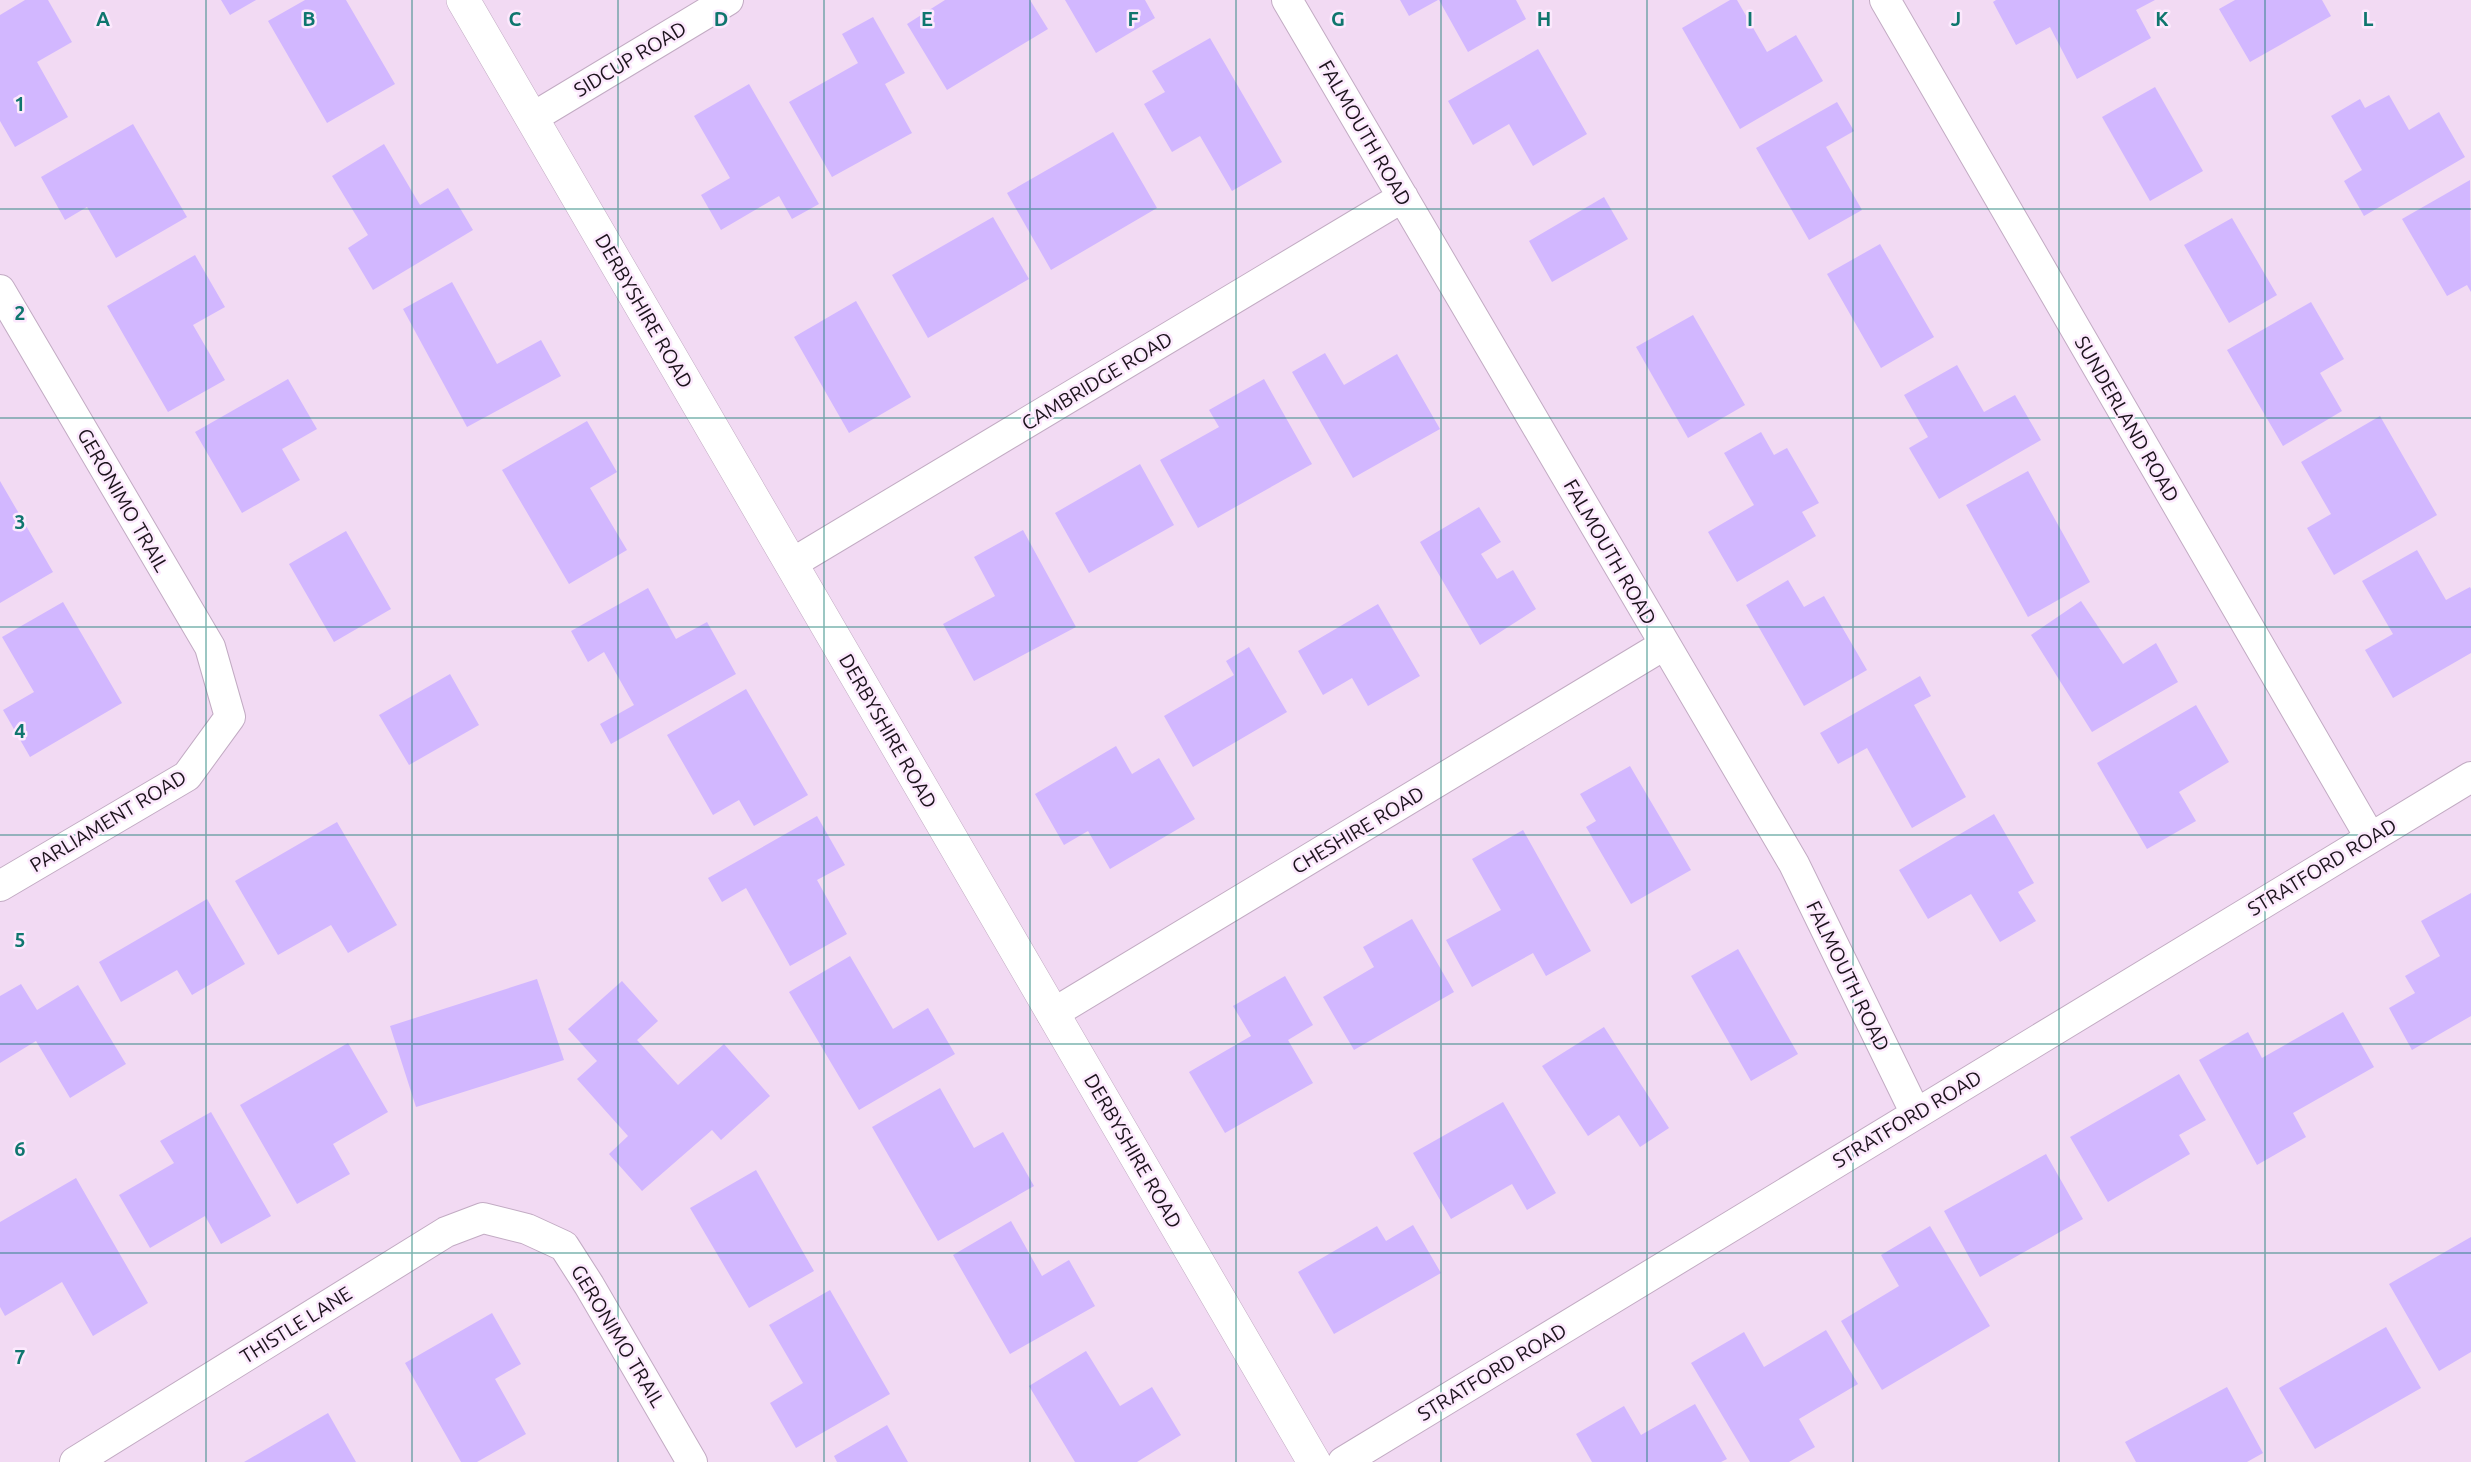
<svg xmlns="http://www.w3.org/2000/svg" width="2471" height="1462" font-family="Ubuntu,sans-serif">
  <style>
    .building { fill: #d2b7ff }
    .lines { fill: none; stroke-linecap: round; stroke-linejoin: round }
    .minor-casing { stroke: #c2abc3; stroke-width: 32 }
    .tertiary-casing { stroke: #c2abc3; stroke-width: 34 }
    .minor { stroke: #fff; stroke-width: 30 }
    .tertiary { stroke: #fff; stroke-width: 33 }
    .grid { fill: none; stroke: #0f766e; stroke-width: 1.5; stroke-opacity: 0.55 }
    .labels { text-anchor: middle; stroke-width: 5; stroke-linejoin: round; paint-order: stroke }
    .street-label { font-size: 20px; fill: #1c131c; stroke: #fce9fd }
    .grid-label { font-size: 20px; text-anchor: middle; font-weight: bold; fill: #0f766e; stroke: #fce9fd; stroke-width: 5; stroke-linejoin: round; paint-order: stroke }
  </style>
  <rect width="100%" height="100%" fill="#f2daf3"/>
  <path class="building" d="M 25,0 L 48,0 L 72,42 L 37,62 L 68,117 L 15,147 L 0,121 L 0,15 Z
    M 221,0 L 256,0 L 230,15 Z
    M 305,0 L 346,0 L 395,84 L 327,123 L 268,21 Z
    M 945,0 L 1030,0 L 1048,29 L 947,90 L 907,24 Z
    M 1065,0 L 1145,0 L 1155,18 L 1096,53 Z
    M 1400,0 L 1438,0 L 1409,16 Z
    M 1439,0 L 1516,0 L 1526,19 L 1468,52 Z
    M 1730,0 L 1737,0 L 1767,52 L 1796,35 L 1823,81 L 1740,129 L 1682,28 Z
    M 1996,0 L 2155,0 L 2136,10 L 2151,38 L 2077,79 L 2050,27 L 2016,45 L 1993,2 Z
    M 2235,0 L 2322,0 L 2331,16 L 2250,62 L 2219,9 Z
    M 873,17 L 905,73 L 885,84 L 912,133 L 832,177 L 789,102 L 858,63 L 842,34 Z
    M 1210,38 L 1282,162 L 1232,191 L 1200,136 L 1172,152 L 1144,104 L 1165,92 L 1152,71 Z
    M 1538,49 L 1587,134 L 1533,166 L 1509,124 L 1473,145 L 1448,101 Z
    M 749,84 L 819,204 L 792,219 L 779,196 L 721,230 L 701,195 L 730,178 L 694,116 Z
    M 2155,87 L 2203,171 L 2150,201 L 2102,117 Z
    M 2389,95 L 2409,130 L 2439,112 L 2465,157 L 2364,216 L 2344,181 L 2362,170 L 2331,116 L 2360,99 L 2365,108 Z
    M 1837,102 L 1854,131 L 1826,147 L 1862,210 L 1809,240 L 1756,148 Z
    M 133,124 L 187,217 L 116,258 L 87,207 L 65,220 L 41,177 Z
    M 1113,132 L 1157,208 L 1051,270 L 1007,193 Z
    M 384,144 L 420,205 L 448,188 L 473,230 L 373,290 L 348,248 L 368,235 L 332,176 Z
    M 2470,180 L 2471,292 L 2467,285 L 2447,296 L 2402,219 Z
    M 1604,197 L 1628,239 L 1552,282 L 1529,241 Z
    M 993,217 L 1029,279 L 928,338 L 892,275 Z
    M 2232,218 L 2277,295 L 2229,323 L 2184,245 Z
    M 1880,244 L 1934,337 L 1881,368 L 1827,274 Z
    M 195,255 L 225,307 L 193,325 L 225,380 L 168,412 L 107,306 Z
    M 452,282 L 497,364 L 541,340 L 561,376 L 467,427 L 403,309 Z
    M 856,301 L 911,397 L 849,433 L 794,337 Z
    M 2311,302 L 2344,359 L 2320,373 L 2342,411 L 2283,446 L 2227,350 Z
    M 1693,315 L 1745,405 L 1688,438 L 1636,347 Z
    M 1325,353 L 1344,385 L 1397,354 L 1440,429 L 1353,478 L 1292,372 Z
    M 1957,365 L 1984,412 L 2015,395 L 2041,440 L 1939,499 L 1909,448 L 1928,437 L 1904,395 Z
    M 288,379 L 317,429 L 282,449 L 300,480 L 242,513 L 195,432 Z
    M 1264,379 L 1312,464 L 1198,528 L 1160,460 L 1219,427 L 1209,410 Z
    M 2380,416 L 2437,515 L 2334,575 L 2307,528 L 2331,514 L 2301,462 Z
    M 587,421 L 617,472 L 590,488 L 627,550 L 569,584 L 502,470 Z
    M 1761,432 L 1774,455 L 1787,448 L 1819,503 L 1802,512 L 1816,536 L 1737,582 L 1708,532 L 1754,505 L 1724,453 Z
    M 1140,464 L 1174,525 L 1089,573 L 1055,513 Z
    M 2028,471 L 2090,582 L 2028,617 L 1966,505 Z
    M 0,481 L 53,572 L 0,603 Z
    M 1479,507 L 1501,542 L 1481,554 L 1497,579 L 1513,570 L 1536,609 L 1480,645 L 1420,542 Z
    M 1023,530 L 1076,627 L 974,681 L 943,624 L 995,596 L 974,557 Z
    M 346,531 L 391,609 L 334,642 L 289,564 Z
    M 2417,550 L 2446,600 L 2470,587 L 2471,589 L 2471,653 L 2393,698 L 2365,650 L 2393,634 L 2362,581 Z
    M 1788,580 L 1804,607 L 1824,596 L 1867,670 L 1804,706 L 1746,605 Z
    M 648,588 L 676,639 L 707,622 L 736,674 L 611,744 L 600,724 L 634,705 L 604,652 L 588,662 L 571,631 Z
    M 2081,601 L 2123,664 L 2156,643 L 2178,682 L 2092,732 L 2031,635 Z
    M 63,602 L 122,703 L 30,757 L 3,710 L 34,692 L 2,637 Z
    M 1378,604 L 1420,676 L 1368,706 L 1352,678 L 1323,695 L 1298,651 Z
    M 1249,647 L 1287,712 L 1193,767 L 1164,716 L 1234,675 L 1226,661 Z
    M 450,674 L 479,725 L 409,765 L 379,715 Z
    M 1920,676 L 1931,696 L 1914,705 L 1966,797 L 1912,828 L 1867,748 L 1838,764 L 1820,733 Z
    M 746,689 L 808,795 L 754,826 L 739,800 L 713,815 L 667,735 Z
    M 2196,705 L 2229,762 L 2179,792 L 2196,821 L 2147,849 L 2097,763 Z
    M 1116,746 L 1132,774 L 1159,758 L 1195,819 L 1110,869 L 1088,831 L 1064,845 L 1035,794 Z
    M 1630,766 L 1691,870 L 1631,904 L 1586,827 L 1596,821 L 1580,794 Z
    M 1994,814 L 2034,883 L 2018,892 L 2036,921 L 2000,942 L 1971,894 L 1928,919 L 1899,870 Z
    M 817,816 L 845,865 L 817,880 L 847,934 L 790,966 L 746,888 L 722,902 L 708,878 Z
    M 337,822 L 397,925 L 348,953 L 331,925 L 278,955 L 235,881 Z
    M 1523,830 L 1591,951 L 1546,976 L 1533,953 L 1472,987 L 1446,940 L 1501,910 L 1472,859 Z
    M 2471,893 L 2471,1016 L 2412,1050 L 2389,1008 L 2415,993 L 2405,976 L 2440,956 L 2421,921 Z
    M 207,899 L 245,964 L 192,995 L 177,970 L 121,1002 L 99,962 Z
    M 1412,919 L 1454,992 L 1354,1050 L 1323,997 L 1374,967 L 1363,947 Z
    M 1738,949 L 1798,1054 L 1751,1081 L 1691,976 Z
    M 850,956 L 893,1029 L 928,1008 L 955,1054 L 859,1110 L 789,992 Z
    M 1285,976 L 1313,1025 L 1288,1040 L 1313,1083 L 1225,1133 L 1189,1072 L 1251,1036 L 1233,1006 Z
    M 537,979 L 564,1060 L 416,1107 L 390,1026 Z
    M 622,981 L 658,1021 L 637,1040 L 678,1085 L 724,1044 L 770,1096 L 721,1140 L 712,1130 L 642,1191 L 609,1154 L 628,1136 L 577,1079 L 597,1061 L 568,1029 Z
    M 21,984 L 37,1010 L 78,985 L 126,1064 L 70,1098 L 36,1041 L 0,1063 L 0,996 Z
    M 2343,1012 L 2374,1067 L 2293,1113 L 2306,1137 L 2257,1165 L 2199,1060 L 2248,1032 L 2262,1058 Z
    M 1604,1027 L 1669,1128 L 1640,1147 L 1619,1115 L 1588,1136 L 1542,1066 Z
    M 348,1043 L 388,1112 L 333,1144 L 350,1174 L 297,1204 L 240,1105 Z
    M 2179,1074 L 2206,1120 L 2179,1135 L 2190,1154 L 2108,1202 L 2070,1137 Z
    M 940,1088 L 974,1148 L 1003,1132 L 1034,1186 L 938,1241 L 872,1127 Z
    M 1503,1102 L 1556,1193 L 1527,1210 L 1512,1184 L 1451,1219 L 1413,1153 Z
    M 211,1112 L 271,1216 L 221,1244 L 205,1216 L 150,1248 L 119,1195 L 174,1163 L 160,1141 Z
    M 2046,1154 L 2083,1219 L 1980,1277 L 1944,1211 Z
    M 756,1170 L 814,1271 L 749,1308 L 690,1208 Z
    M 76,1178 L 148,1303 L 93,1336 L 62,1282 L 5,1316 L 0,1307 L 0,1222 Z
    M 1011,1221 L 1042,1276 L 1069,1260 L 1095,1306 L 1010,1354 L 953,1255 Z
    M 1413,1225 L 1441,1273 L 1334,1334 L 1298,1272 L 1377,1226 L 1386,1241 Z
    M 1930,1226 L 1990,1326 L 1882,1390 L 1841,1321 L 1899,1286 L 1881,1255 Z
    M 2471,1237 L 2471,1352 L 2439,1371 L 2389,1284 Z
    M 830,1290 L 890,1394 L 796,1448 L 770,1403 L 803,1383 L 769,1325 Z
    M 492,1313 L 521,1364 L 495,1379 L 526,1434 L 477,1462 L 461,1462 L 405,1363 Z
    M 2386,1327 L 2421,1388 L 2315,1449 L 2279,1388 Z
    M 1826,1330 L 1858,1384 L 1799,1419 L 1815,1447 L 1789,1462 L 1750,1462 L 1691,1363 L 1744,1332 L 1764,1367 Z
    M 1086,1351 L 1120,1406 L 1152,1387 L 1181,1435 L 1137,1462 L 1075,1462 L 1029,1386 Z
    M 2227,1387 L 2263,1453 L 2247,1462 L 2136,1462 L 2125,1442 Z
    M 1695,1404 L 1727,1459 L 1721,1462 L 1592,1462 L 1576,1434 L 1624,1406 L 1641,1435 Z
    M 328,1413 L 356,1462 L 244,1462 Z
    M 887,1425 L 908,1462 L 837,1462 L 834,1456 Z"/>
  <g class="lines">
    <defs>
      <path id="minor" d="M 1287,0 L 1794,864 L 1916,1114
        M 1885,0 L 2370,837
        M 532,118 L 728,0
        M 0,290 L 210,647 L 230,717 L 187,776 L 0,886
        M 791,564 L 1403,197
        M 1052,1014 L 1664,645
        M 75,1462 L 446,1232 L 483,1218 L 527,1229 L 564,1246 L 589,1285 L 692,1462
        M 1343,1462 L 2471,777"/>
      <path id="tertiary" d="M 463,0 L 1314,1462"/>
    </defs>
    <use href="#minor" class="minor-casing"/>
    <use href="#tertiary" class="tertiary-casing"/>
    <use href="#minor" class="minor"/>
    <use href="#tertiary" class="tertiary"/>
  </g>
  <path class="grid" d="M 206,0 L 206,1462M 412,0 L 412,1462M 618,0 L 618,1462M 824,0 L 824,1462M 1030,0 L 1030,1462M 1236,0 L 1236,1462M 1441,0 L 1441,1462M 1647,0 L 1647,1462M 1853,0 L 1853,1462M 2059,0 L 2059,1462M 2265,0 L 2265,1462M 0,209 L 2471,209M 0,418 L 2471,418M 0,627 L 2471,627M 0,835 L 2471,835M 0,1044 L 2471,1044M 0,1253 L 2471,1253"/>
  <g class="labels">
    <g class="street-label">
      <text transform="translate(630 59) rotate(-31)" y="7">SIDCUP ROAD</text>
      <text transform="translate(1365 133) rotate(60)" y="7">FALMOUTH ROAD</text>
      <text transform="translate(644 311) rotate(60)" y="7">DERBYSHIRE ROAD</text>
      <text transform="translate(1097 381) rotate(-31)" y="7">CAMBRIDGE ROAD</text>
      <text transform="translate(2127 419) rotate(60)" y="7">SUNDERLAND ROAD</text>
      <text transform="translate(123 500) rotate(60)" y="7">GERONIMO TRAIL</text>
      <text transform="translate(1610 552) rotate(60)" y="7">FALMOUTH ROAD</text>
      <text transform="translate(888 731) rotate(60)" y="7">DERBYSHIRE ROAD</text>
      <text transform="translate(108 821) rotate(-31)" y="7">PARLIAMENT ROAD</text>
      <text transform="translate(1358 830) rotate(-31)" y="7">CHESHIRE ROAD</text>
      <text transform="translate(2322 867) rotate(-31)" y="7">STRATFORD ROAD</text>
      <text transform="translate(1848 976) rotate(64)" y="7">FALMOUTH ROAD</text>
      <text transform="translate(1907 1119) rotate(-31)" y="7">STRATFORD ROAD</text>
      <text transform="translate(1133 1151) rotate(60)" y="7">DERBYSHIRE ROAD</text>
      <text transform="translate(296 1325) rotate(-32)" y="7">THISTLE LANE</text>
      <text transform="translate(618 1336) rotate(59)" y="7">GERONIMO TRAIL</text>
      <text transform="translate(1492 1372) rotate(-31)" y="7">STRATFORD ROAD</text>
    </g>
  </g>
  <g class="grid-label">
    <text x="103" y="26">A</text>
    <text x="309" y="26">B</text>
    <text x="515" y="26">C</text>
    <text x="721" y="26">D</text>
    <text x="927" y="26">E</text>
    <text x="1133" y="26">F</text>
    <text x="1338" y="26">G</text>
    <text x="1544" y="26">H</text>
    <text x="1750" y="26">I</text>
    <text x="1956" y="26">J</text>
    <text x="2162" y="26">K</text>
    <text x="2368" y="26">L</text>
    <text x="20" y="111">1</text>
    <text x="20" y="320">2</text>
    <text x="20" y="529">3</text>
    <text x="20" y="738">4</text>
    <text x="20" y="947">5</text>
    <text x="20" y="1156">6</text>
    <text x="20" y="1364">7</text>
  </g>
</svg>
